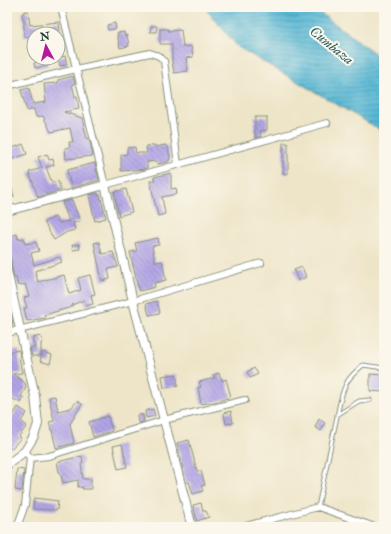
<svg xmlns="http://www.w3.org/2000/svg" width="391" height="534" font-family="'IM FELL Double Pica',serif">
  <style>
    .water { fill: url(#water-rules); stroke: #3b7a85 }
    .building { fill: url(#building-back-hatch) }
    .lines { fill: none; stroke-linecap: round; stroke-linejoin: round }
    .lane-casing { stroke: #86917e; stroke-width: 5 }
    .street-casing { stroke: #86917e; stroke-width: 8 }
    .secondary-casing { stroke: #86917e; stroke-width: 10 }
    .lane { stroke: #fff; stroke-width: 3 }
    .street { stroke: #fff; stroke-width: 6 }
    .secondary { stroke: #fff; stroke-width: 8 }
    .labels { text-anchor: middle; stroke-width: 4; stroke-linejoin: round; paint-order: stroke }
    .water-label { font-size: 14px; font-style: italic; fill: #2d5c5c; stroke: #fbf7ec }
  </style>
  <defs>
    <pattern id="water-rules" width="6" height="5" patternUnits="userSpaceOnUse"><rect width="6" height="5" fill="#57b8d6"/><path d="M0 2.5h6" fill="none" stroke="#4797ae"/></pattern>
    <pattern id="building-back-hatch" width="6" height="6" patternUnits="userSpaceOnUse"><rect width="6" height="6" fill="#b2a4e6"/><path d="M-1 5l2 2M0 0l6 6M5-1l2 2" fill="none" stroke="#9087bb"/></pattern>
  </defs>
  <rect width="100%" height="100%" fill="#fbf7ec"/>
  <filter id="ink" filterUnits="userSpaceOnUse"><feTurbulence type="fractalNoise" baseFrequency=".025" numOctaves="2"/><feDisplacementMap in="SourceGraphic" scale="8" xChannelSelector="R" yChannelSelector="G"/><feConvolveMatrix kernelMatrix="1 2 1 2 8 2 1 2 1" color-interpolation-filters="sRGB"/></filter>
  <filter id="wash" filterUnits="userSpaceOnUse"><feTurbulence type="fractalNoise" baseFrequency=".012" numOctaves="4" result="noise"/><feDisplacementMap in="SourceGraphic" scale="16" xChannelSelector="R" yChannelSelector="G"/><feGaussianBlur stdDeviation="0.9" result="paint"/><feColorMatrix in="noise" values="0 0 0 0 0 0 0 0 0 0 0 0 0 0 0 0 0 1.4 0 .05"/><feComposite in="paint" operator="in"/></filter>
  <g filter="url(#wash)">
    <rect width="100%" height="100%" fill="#eee5c8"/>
    <path class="water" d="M 204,7 L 312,7 L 384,60 L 384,132 L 238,47 Z"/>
    <g id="blocks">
      <path class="building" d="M 24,11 L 28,11 L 30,25 L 59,22 L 60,34 L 34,34 L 34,37 L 24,37 L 24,19 L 23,19 L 22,13 L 24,13 Z
        M 115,23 L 116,29 L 108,30 L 107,25 Z
        M 151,26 L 157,26 L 156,32 L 150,32 Z
        M 160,29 L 168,29 L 168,31 L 181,30 L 183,47 L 191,46 L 193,57 L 186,58 L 188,71 L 174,73 L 172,61 L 172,44 L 160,44 Z
        M 124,32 L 125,36 L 127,35 L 129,46 L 120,48 L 117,33 Z
        M 65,56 L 67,65 L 60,66 L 58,58 Z
        M 46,60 L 48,66 L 35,68 L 34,63 Z
        M 73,76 L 75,84 L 72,84 L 75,97 L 77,96 L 79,109 L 64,112 L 82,118 L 87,139 L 89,138 L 93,156 L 66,159 L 65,148 L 70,147 L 69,142 L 73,142 L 70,128 L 51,132 L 43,116 L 36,117 L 34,109 L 27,111 L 21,90 L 29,88 L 33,104 L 46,102 L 44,84 L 58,83 L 58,80 Z
        M 255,117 L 267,117 L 267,130 L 260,131 L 261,137 L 258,137 L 255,138 Z
        M 283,143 L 288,143 L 288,174 L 283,173 Z
        M 23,144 L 27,154 L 7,161 L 7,150 Z
        M 155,145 L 156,147 L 165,145 L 168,147 L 170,159 L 168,162 L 158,164 L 157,161 L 147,162 L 147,169 L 121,171 L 121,155 L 127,154 L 127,148 L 135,147 L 136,153 L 147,153 L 146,146 Z
        M 47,154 L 49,160 L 53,159 L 54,165 L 46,167 L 52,183 L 58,181 L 61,190 L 38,197 L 29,172 L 42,168 L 38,157 Z
        M 95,163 L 99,180 L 71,188 L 67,170 Z
        M 171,173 L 171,189 L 176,188 L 177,194 L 162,197 L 165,214 L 158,216 L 150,181 L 154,181 L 154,177 Z
        M 9,177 L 14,197 L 7,199 L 7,178 Z
        M 126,189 L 132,212 L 119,216 L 114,192 Z
        M 98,193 L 98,196 L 100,195 L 106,218 L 95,221 L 89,195 Z
        M 72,200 L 80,221 L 73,223 L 75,230 L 67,232 L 54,240 L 44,222 L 55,217 L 59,223 L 69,221 L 62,202 Z
        M 17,234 L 18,239 L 24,238 L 25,244 L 36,242 L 39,251 L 31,253 L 34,265 L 60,257 L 62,262 L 35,271 L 38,282 L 64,275 L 69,294 L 81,290 L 78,278 L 90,275 L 95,294 L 91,295 L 93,304 L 86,306 L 84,300 L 72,305 L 72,307 L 44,315 L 45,318 L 27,321 L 24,308 L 27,308 L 24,298 L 29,296 L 25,284 L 18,286 L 16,278 L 14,278 L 11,264 L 12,264 L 9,252 L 10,252 L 7,238 L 7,237 Z
        M 158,238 L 159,245 L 152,246 L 155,262 L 162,261 L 166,280 L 154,283 L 155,287 L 139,291 L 130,252 L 137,251 L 135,243 Z
        M 99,242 L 102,254 L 113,252 L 118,267 L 108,269 L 110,279 L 102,281 L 94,243 Z
        M 79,244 L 80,249 L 73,250 L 72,245 Z
        M 302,267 L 306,277 L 298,281 L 294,270 Z
        M 157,301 L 160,313 L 149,315 L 146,304 Z
        M 11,313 L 13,325 L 7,326 L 7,314 Z
        M 41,336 L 43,343 L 41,343 L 41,356 L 32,356 L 30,348 L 35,348 L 32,338 Z
        M 19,350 L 20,357 L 19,357 L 22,373 L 13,374 L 25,383 L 26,388 L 21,396 L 24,398 L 21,403 L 7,396 L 7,352 Z
        M 43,352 L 52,355 L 50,364 L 40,361 Z
        M 254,368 L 258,374 L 250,378 L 247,372 Z
        M 219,373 L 222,381 L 226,379 L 231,397 L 215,402 L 201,404 L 198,387 L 201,387 L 199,382 L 215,378 L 213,375 Z
        M 176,374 L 178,386 L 164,388 L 162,376 Z
        M 370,374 L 384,375 L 384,392 L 370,391 Z
        M 55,396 L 58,411 L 71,408 L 77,401 L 82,404 L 70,424 L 74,443 L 56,448 L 52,430 L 51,430 L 49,422 L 54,421 L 49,397 Z
        M 18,407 L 27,413 L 21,421 L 27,426 L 19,436 L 21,438 L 11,449 L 7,445 L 7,417 L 10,420 Z
        M 153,409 L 155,416 L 146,418 L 145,411 Z
        M 231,411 L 233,423 L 226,424 L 224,413 Z
        M 137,415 L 143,415 L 144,422 L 138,423 Z
        M 108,416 L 112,431 L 93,437 L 89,422 Z
        M 319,419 L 325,423 L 321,431 L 315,427 Z
        M 189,440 L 197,471 L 201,471 L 205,485 L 201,486 L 203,491 L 193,494 L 189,482 L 186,482 L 177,443 Z
        M 122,444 L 127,467 L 118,469 L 113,446 Z
        M 82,456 L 83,463 L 81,464 L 83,479 L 91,479 L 91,489 L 82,489 L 83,487 L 78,487 L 78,480 L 63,483 L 60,472 L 59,472 L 57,462 Z
        M 17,469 L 24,470 L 22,491 L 15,490 Z
        M 34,498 L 58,501 L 57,510 L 33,509 Z
        M 201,503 L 203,511 L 206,511 L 209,517 L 197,521 L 193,505 Z"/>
    </g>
  </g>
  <g filter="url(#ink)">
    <use href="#blocks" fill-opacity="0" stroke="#86917e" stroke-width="1"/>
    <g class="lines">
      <defs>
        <path id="lane" d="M 337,415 L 359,401 L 370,400
          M 318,507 L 340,402 C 345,382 348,378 363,365 L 384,368"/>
        <path id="street" d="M 61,7 L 105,185 L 327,123
          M 7,86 L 76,69 L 150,53 L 159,56 L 164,61 L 178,164
          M 7,333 L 133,301 L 261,263
          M 30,458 L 49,456 L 164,420 L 245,400
          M 17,527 L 25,505 L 30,458 L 28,455
          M 242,527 L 318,507 L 375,527"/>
        <path id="secondary" d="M 7,211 L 105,185 L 133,301 L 192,527
          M 7,271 L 35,396 L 38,424 L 34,436 L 25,451 L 7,465"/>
      </defs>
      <use href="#lane" class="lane-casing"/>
      <use href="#street" class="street-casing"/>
      <use href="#secondary" class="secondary-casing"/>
      <use href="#lane" class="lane"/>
      <use href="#street" class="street"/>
      <use href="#secondary" class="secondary"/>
    </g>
  </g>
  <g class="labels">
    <g class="water-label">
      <text transform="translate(332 45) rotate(39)" y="5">Cumbaza</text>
    </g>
  </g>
  <rect width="391" height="534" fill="none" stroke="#fbf7ec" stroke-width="24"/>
  <g transform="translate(46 46) rotate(353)"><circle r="19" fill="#fbf7ec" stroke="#a3ada2"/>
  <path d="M0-3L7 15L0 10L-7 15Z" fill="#b5179e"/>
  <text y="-6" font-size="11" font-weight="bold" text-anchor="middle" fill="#1f3d34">N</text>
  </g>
</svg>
